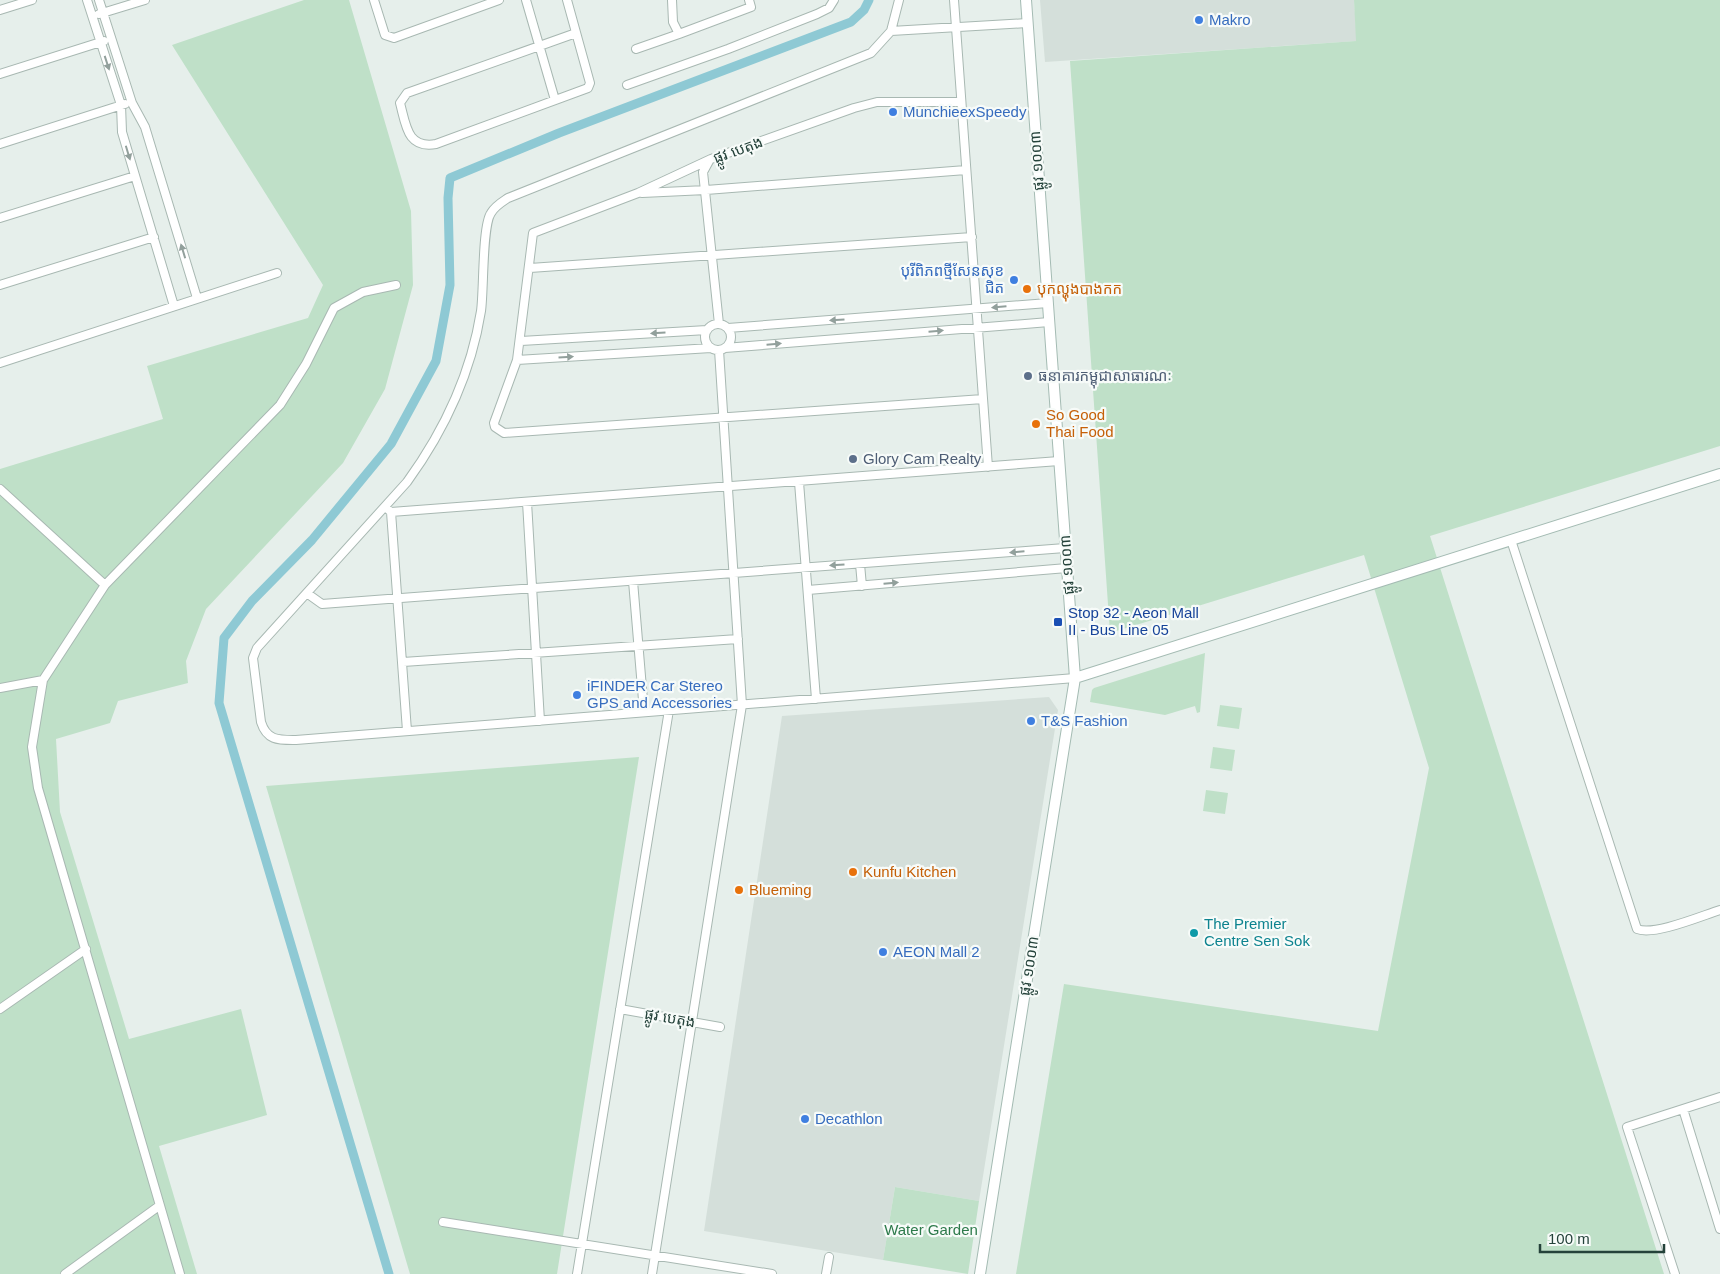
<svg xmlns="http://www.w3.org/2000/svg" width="1720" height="1274" font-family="Helvetica,'Noto Sans Khmer',sans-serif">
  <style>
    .built { fill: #d4dfda }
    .green { fill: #bfe0c8 }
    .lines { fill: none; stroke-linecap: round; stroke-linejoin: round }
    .canal { stroke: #8ec9d4; stroke-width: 9 }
    .street-casing { stroke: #a8b8b2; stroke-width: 10 }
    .secondary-casing { stroke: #a4bbb3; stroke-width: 12 }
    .street { stroke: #fff; stroke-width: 8 }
    .secondary { stroke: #fff; stroke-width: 10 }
    .oneway { fill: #92a09c }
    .shop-dot { fill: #3f7fe0; stroke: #f7fbf9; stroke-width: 2 }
    .food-dot { fill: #e8710a; stroke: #f7fbf9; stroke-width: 2 }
    .service-dot { fill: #5c6f8a; stroke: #f7fbf9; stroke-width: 2 }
    .transit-dot { fill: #1a4fb4; stroke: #f7fbf9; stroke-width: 2 }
    .culture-dot { fill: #0f9aa8; stroke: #f7fbf9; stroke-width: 2 }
    .labels { text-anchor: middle; stroke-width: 4.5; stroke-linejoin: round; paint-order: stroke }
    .shop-label { font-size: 15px; fill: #366cbe; stroke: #f7fbf9; text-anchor: start }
    .street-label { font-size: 15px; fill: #24423a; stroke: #f7fbf9 }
    .food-label { font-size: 15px; fill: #c56008; stroke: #f7fbf9; text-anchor: start }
    .service-label { font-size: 15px; fill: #4e5e75; stroke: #f7fbf9; text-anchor: start }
    .transit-label { font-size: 15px; fill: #164399; stroke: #f7fbf9; text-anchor: start }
    .culture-label { font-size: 15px; fill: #0d838f; stroke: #f7fbf9; text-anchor: start }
    .park-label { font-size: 15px; fill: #2d7a4b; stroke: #f7fbf9 }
  </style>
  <rect width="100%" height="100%" fill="#e6efeb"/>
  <path class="built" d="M 1040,0 L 1354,0 L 1357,41 L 1045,62 Z
    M 1049,697 L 1058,710 L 979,1201 L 895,1187 L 883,1260 L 704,1231 L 782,716 Z"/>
  <path class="green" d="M 304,0 L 349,0 L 411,211 L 413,285 L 385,389 L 343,463 L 206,609 L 186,661 L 188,683 L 118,701 L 110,723 L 56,739 L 60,812 L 129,1039 L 241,1009 L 267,1115 L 159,1146 L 197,1274 L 0,1274 L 0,469 L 163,419 L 147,366 L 308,318 L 323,285 L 172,45 Z
    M 1354,0 L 1720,0 L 1720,446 L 1430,536 L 1664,1274 L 1016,1274 L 1064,984 L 1378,1031 L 1429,768 L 1364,555 L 1110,633 L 1070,61 L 1356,41 Z
    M 1205,653 L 1200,712 L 1197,713 L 1195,706 L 1165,715 L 1090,702 L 1092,690 L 1094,688 Z
    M 1220,705 L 1242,708 L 1239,729 L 1217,726 Z
    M 1213,747 L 1235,750 L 1232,771 L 1210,768 Z
    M 639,757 L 557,1274 L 410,1274 L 266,786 Z
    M 1206,790 L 1228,793 L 1225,814 L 1203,811 Z
    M 895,1187 L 979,1201 L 968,1274 L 883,1260 Z"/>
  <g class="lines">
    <path class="canal" d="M 389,1274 L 219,703 L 224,638 L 252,601 L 312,540 L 391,444 L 436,361 L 450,285 L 448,198 L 450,178 L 559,133 L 851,22 L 864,10 L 869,0"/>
    <defs>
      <path id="street" d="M 87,0 L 121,105 L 122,132 L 174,306
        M 99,0 L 132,103 L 145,127 L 197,298
        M 374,0 L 385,35 L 394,38 L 499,0
        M 526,0 L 555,100
        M 567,0 L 590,83 L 588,88 L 436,144 C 407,149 406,125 400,103 L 407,93 L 576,33
        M 672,0 L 673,22 L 679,34 L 751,7 L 749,0
        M 899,0 L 891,31 L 871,53 L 508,198 C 502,202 495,206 491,213 C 482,226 484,290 481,311 C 471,374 444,431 407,482 L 257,648 L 253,658 L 261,722 C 267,741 279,740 296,740 L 1075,678
        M 954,0 L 988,467
        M 0,10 L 32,0
        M 99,14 L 145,0
        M 891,31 L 1027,23
        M 636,49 L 679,34
        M 0,74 L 104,41
        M 627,85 L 728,49 L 817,14 L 829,8 L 834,0
        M 961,102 L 877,102 L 854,108 L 711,159 L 638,193 L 533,233 L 517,360 L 494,423 L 495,427 L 504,433 L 983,399
        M 0,144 L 125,104
        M 709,161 L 703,172 L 719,324
        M 642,193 L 706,190 L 966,170
        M 0,218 L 135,176
        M 530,268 L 972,237
        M 0,285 L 154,237
        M705 337a13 13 0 1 1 26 0a13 13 0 1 1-26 0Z
        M 728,328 L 1048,303
        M 521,341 L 707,330
        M 725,348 L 1049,322
        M 517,360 L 711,348
        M 0,363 L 277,273
        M 799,482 L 816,699
        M 0,489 L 105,585
        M 527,502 L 540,721
        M 385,507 L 391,512 L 1059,461
        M 391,512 L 407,731
        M 1511,540 L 1637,929 C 1654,936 1701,916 1720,910
        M 860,564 L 862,586
        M 633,581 L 644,712
        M 808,590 L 1067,568
        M 308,594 L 322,604 L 1065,548
        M 403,662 L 738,639
        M 43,680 L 32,747 L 38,788 L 180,1274
        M 0,688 L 43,680 L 105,585 L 280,405 L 306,364 L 334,308 L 363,292 L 396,285
        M 0,1009 L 86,949
        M 620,1009 L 720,1027
        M 1683,1109 L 1720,1229
        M 443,1222 L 772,1274
        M 65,1274 L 159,1206
        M 577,1274 L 669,710
        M 652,1274 L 742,705 L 719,350
        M 826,1274 L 829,1257
        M 1675,1274 L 1627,1127 L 1720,1097"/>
      <path id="secondary" d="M 1075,678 L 1720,474
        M 980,1274 L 1075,678 L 1026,0"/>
    </defs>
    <use href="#street" class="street-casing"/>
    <use href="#secondary" class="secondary-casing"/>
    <use href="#street" class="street"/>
    <use href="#secondary" class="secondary"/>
  </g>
  <defs><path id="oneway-solid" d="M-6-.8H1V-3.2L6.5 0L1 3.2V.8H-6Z" transform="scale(1.25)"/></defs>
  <g class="oneway">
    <use href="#oneway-solid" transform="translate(107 63) rotate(72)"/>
    <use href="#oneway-solid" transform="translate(128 153) rotate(73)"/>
    <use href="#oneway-solid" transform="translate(183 251) rotate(-107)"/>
    <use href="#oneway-solid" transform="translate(999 307) rotate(175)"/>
    <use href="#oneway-solid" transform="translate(837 320) rotate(176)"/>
    <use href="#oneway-solid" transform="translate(936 331) rotate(-5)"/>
    <use href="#oneway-solid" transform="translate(658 333) rotate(177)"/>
    <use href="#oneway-solid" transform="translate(774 344) rotate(-5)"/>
    <use href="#oneway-solid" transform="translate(566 357) rotate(-4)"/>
    <use href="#oneway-solid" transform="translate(1017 552) rotate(175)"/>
    <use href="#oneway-solid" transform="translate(837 565) rotate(176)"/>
    <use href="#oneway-solid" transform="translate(891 583) rotate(-5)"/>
  </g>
  <g class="shop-dot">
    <circle cx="1199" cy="20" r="5"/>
    <circle cx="893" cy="112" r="5"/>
    <circle cx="1014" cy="280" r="5"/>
    <circle cx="577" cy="695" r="5"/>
    <circle cx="1031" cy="721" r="5"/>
    <circle cx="883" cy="952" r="5"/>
    <circle cx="805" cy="1119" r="5"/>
  </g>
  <g class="food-dot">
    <circle cx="1027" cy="289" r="5"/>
    <circle cx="1036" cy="424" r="5"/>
    <circle cx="853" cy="872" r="5"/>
    <circle cx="739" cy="890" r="5"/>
  </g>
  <g class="service-dot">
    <circle cx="1028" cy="376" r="5"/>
    <circle cx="853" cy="459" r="5"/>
  </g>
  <rect class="transit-dot" x="1053" y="617" width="10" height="10" rx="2.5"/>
  <circle class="culture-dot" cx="1194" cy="933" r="5"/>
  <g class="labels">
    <g class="shop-label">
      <text x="1209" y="25">Makro</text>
      <text x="903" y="117">MunchieexSpeedy</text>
      <text x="1004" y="276" text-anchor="end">បុរីពិភពថ្មីសែនសុខ<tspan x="1004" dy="17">ជិត</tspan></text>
      <text x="587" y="691">iFINDER Car Stereo<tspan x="587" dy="17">GPS and Accessories</tspan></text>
      <text x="1041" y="726">T&amp;S Fashion</text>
      <text x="893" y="957">AEON Mall 2</text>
      <text x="815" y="1124">Decathlon</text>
    </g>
    <g class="street-label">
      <text transform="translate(738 150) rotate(-20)" y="5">ផ្លូវ បេតុង</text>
      <text transform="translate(1037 161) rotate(-94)" y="5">ផ្លូវ ១០០៣</text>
      <text transform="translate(1067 565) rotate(-94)" y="5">ផ្លូវ ១០០៣</text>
      <text transform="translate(1029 966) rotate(-81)" y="5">ផ្លូវ ១០០៣</text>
      <text transform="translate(670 1018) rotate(10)" y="5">ផ្លូវ បេតុង</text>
    </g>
    <g class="food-label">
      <text x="1037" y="294">បុកល្ហុងបាងកក</text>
      <text x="1046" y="420">So Good<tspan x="1046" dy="17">Thai Food</tspan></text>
      <text x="863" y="877">Kunfu Kitchen</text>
      <text x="749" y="895">Blueming</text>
    </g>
    <g class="service-label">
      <text x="1038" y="381">ធនាគារកម្ពុជាសាធារណៈ</text>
      <text x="863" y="464">Glory Cam Realty</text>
    </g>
    <g class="transit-label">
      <text x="1068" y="618">Stop 32 - Aeon Mall<tspan x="1068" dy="17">II - Bus Line 05</tspan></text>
    </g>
    <g class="culture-label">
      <text x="1204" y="929">The Premier<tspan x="1204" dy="17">Centre Sen Sok</tspan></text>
    </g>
    <g class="park-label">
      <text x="931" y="1235">Water Garden</text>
    </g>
  </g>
  <path d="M1540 1244v8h124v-8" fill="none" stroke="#24423a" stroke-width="2.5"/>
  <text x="1548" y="1244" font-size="15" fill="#24423a" stroke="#f7fbf9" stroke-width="4" paint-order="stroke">100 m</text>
</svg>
